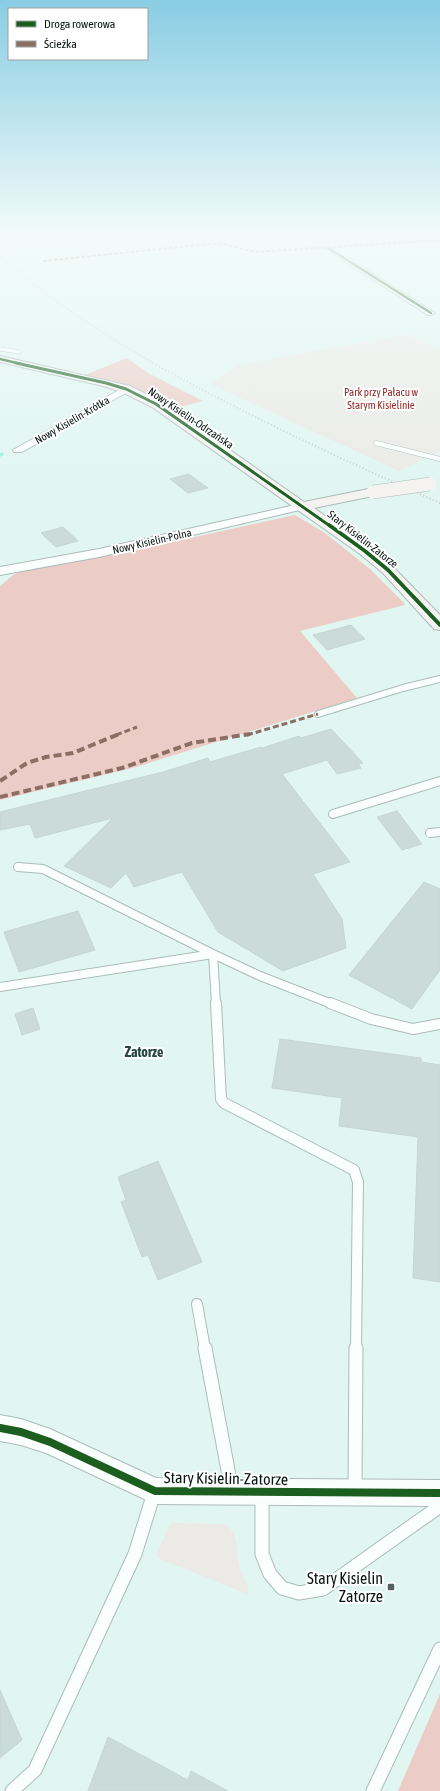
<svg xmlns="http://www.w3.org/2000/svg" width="440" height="1791" font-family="'Asap Condensed',sans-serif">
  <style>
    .green { fill: #ebeae7 }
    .forest { fill: #ecccc6 }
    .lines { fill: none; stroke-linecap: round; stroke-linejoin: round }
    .stream { stroke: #9af2df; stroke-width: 3.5 }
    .building { fill: #cbdbd7; stroke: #c6d6d2 }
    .lane-far5-casing { stroke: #acbcb8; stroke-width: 4.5 }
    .lane-far4-casing { stroke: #acbcb8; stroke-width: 5.5 }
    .lane-far3-casing { stroke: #acbcb8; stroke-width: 8 }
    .lane-far2-casing { stroke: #acbcb8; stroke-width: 10 }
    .lane-far1-casing { stroke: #acbcb8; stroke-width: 12 }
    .lane-casing { stroke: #acbcb8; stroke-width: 15 }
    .street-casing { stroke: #acbcb8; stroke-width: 2 }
    .secondary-casing { stroke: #acbcb8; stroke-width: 2 }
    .lane-far5 { stroke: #fafefd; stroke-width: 3.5 }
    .lane-far4 { stroke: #fafefd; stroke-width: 4.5 }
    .lane-far3 { stroke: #fafefd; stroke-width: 6 }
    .lane-far2 { stroke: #fafefd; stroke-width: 8 }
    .lane-far1 { stroke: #fafefd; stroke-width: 10 }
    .lane { stroke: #fafefd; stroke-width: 13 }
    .street { fill: #fafefd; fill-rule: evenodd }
    .secondary { fill: #f4f3f2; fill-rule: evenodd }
    .rail-far1 { stroke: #c8cecc; stroke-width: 1.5; stroke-dasharray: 1 2; stroke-linecap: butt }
    .rail { stroke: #c8cecc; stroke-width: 2; stroke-dasharray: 1 2.5; stroke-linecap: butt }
    .secondary-bridge-casing { stroke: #acbcb8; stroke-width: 14; stroke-linecap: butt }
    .secondary-bridge { stroke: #f4f3f2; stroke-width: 13 }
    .quiet-far2 { stroke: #8d6e63; stroke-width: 2; stroke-dasharray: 3.5 2; stroke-linecap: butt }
    .quiet-far1 { stroke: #8d6e63; stroke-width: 3; stroke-dasharray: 6 3; stroke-linecap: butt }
    .quiet { stroke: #8d6e63; stroke-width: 4; stroke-dasharray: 8 4; stroke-linecap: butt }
    .cycleway-far3-casing { stroke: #fff; stroke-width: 3.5 }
    .cycleway-far2-casing { stroke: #fff; stroke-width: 4.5 }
    .cycleway-far1-casing { stroke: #fff; stroke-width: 6 }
    .cycleway-casing { stroke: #fff; stroke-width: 10 }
    .cycleway-far3 { stroke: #1b5e20; stroke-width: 2.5 }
    .cycleway-far2 { stroke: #1b5e20; stroke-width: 3 }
    .cycleway-far1 { stroke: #1b5e20; stroke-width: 4 }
    .cycleway { stroke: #1b5e20; stroke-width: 8 }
    .poi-dot { fill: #53645f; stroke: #fff; stroke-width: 1.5 }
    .labels { text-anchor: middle; stroke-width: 4; stroke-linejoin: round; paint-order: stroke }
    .far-park-label { font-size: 11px; fill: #942928; stroke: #fff }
    .far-street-label { font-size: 11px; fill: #071511; stroke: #fff }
    .neighbourhood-label { font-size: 14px; font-weight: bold; fill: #274841; stroke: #fff }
    .near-street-label { font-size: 16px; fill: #071511; stroke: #fff }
    .near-poi-label { font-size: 16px; fill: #071511; stroke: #fff; text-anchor: end }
  </style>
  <rect width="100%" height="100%" fill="#e1f6f1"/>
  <path class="green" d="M 407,334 L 440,350 L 440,451 L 399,471 L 210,384 L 238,365 Z
    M 173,1523 L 225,1524 C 239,1533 236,1549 239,1564 C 241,1573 245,1580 249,1588 L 247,1594 L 158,1558 L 157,1554 L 169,1526 Z"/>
  <path class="forest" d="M 127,358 L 148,373 L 203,401 L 176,408 L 123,384 L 85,375 Z
    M 295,515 L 325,533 L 370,569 L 404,603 L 405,605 L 300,631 L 357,698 L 136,767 L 0,800 L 0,586 L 13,575 L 27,569 L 118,554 Z
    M 440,1694 L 440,1791 L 398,1791 Z"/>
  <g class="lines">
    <path class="stream" d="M 0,455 L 2,454"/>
  </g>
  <path class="building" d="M 189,474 L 208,488 L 188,493 L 170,479 Z
    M 63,527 L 78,541 L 56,547 L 41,533 Z
    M 351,625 L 365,639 L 327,650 L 313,635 Z
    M 331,729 L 363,763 L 358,764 L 361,768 L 337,774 L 327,760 L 282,774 L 350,862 L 313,874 L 342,919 L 346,948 L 283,971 L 218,932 L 182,872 L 134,887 L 126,873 L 111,888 L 64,866 L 113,818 L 35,838 L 30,824 L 0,830 L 0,812 L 163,772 L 208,758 L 210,762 L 261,747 L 262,748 L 299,736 L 301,738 Z
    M 397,811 L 422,844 L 402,850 L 377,817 Z
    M 424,882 L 440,889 L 440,970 L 412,1009 L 349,975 Z
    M 78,911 L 95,950 L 19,972 L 4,932 Z
    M 33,1008 L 40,1029 L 22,1035 L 15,1014 Z
    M 280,1039 L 421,1058 L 421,1062 L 440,1065 L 440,1282 L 413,1278 L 418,1137 L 339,1126 L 342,1098 L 272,1088 Z
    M 158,1161 L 202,1262 L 158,1280 L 148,1255 L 142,1257 L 121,1202 L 126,1200 L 118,1177 Z
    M 0,1690 L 22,1740 L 0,1758 Z
    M 108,1737 L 188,1780 L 191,1771 L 228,1791 L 88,1791 Z"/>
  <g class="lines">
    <defs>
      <path id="lane-far5" d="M 0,349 L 19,352"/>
      <path id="lane-far4" d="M 376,443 L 440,459"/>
      <path id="lane-far3" d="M 318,714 L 403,688 L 440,679"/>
      <path id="lane-far2" d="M 333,814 L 440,781
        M 430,833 L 440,832
        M 18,867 L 43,869 L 213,954
        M 0,987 L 213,954
        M 216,1004 L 213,954 L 260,976 L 332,1004"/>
      <path id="lane-far1" d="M 216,1003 L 221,1099 L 224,1103 L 354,1170 L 358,1182 L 356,1349
        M 330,1003 L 371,1019 L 413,1029 L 440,1024
        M 197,1304 L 205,1349"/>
      <path id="lane" d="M 205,1348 L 228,1470 L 230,1489
        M 355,1489 L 356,1348
        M 262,1495 L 262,1554 L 270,1574 L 282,1588 L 299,1593 L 323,1589 L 440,1506
        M 12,1791 L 35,1770 L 135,1554 L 154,1493
        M 373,1791 L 440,1649"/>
      <path id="street" d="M 326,247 L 330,247 L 435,313 L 431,315 L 428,315 L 326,249 Z
        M 126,386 L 129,387 L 131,389 L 129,391 L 22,452 L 14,452 L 13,450 Z
        M 304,503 L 310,506 L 308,508 L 99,557 L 0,575 L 0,567 L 99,549 Z
        M 0,1415 L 21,1419 L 50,1429 L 156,1478 L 440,1480 L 440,1506 L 155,1504 L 46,1453 L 21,1445 L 0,1441 Z"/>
      <path id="secondary" d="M 0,356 L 130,386 L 160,401 L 304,502 L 373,488 L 378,489 L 380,492 L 378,495 L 314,508 L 370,548 L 393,567 L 440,615 L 440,630 L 434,629 L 383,573 L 360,554 L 152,407 L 122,392 L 103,386 L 0,362 Z"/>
    </defs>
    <use href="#lane-far5" class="lane-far5-casing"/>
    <use href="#lane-far4" class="lane-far4-casing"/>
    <use href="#lane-far3" class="lane-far3-casing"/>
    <use href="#lane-far2" class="lane-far2-casing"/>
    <use href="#lane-far1" class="lane-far1-casing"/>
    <use href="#lane" class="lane-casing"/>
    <use href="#street" class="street-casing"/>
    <use href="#secondary" class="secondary-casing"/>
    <use href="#lane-far5" class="lane-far5"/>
    <use href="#lane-far4" class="lane-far4"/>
    <use href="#lane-far3" class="lane-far3"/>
    <use href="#lane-far2" class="lane-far2"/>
    <use href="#lane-far1" class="lane-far1"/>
    <use href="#lane" class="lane"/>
    <use href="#street" class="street"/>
    <use href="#secondary" class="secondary"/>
    <path class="rail-far1" d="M 0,256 C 47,298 100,332 155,364"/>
    <path class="rail" d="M 153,363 C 246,415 343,460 440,503"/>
    <defs>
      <path id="secondary-bridge" d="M 373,492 L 430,484"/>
    </defs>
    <use href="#secondary-bridge" class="secondary-bridge-casing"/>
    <use href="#secondary-bridge" class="secondary-bridge"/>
    <path class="quiet-far2" d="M 43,261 L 219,243 L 255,252 L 440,240"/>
    <path class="quiet-far1" d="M 116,735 L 137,727
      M 247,735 L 318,714"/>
    <path class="quiet" d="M 0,781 L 27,763 L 46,757 L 73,753 L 119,734
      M 0,797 L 122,768 L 192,743 L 250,734"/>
    <defs>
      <path id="cycleway-far3" d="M 328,248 L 431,313
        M 0,359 L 21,364"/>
      <path id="cycleway-far2" d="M 16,363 L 106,383 L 126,389 L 156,404 L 330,526"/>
      <path id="cycleway-far1" d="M 329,525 L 365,551 L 388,570 L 440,625"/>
      <path id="cycleway" d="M 0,1428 L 21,1432 L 50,1442 L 155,1491 L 440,1493"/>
    </defs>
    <use href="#cycleway-far3" class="cycleway-far3-casing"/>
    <use href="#cycleway-far2" class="cycleway-far2-casing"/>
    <use href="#cycleway-far1" class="cycleway-far1-casing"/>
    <use href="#cycleway" class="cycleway-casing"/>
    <use href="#cycleway-far3" class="cycleway-far3"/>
    <use href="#cycleway-far2" class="cycleway-far2"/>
    <use href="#cycleway-far1" class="cycleway-far1"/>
    <use href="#cycleway" class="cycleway"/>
  </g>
  <linearGradient id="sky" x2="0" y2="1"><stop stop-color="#89cde4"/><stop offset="0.48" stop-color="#f2fbf9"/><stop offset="1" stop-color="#f2fbf9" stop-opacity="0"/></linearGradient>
  <rect width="440" height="487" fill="url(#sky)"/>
  <rect class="poi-dot" x="387" y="1583" width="8" height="8" rx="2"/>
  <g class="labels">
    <g class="far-park-label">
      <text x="381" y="396">Park przy Pałacu w<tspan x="381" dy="13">Starym Kisielinie</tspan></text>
    </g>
    <g class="far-street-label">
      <text transform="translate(191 418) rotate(34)" y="4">Nowy Kisielin-Odrzańska</text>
      <text transform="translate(72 420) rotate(-30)" y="4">Nowy Kisielin-Krótka</text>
      <text transform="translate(363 539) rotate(38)" y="4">Stary Kisielin-Zatorze</text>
      <text transform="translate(152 541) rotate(-13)" y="4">Nowy Kisielin-Polna</text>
    </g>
    <g class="neighbourhood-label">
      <text x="144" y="1057">Zatorze</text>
    </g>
    <g class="near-street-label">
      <text transform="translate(226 1478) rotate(1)" y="6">Stary Kisielin-Zatorze</text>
    </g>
    <g class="near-poi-label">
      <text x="383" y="1584">Stary Kisielin<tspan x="383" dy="18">Zatorze</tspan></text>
    </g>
  </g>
  <rect x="8" y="8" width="140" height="52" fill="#ffffff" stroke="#9ca1a0"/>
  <rect x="16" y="21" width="20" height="6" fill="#1b5e20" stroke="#9ca1a0"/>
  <text x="44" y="28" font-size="12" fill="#071511">Droga rowerowa</text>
  <rect x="16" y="41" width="20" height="6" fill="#8d6e63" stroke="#9ca1a0"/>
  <text x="44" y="48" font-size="12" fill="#071511">Ścieżka</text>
</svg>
